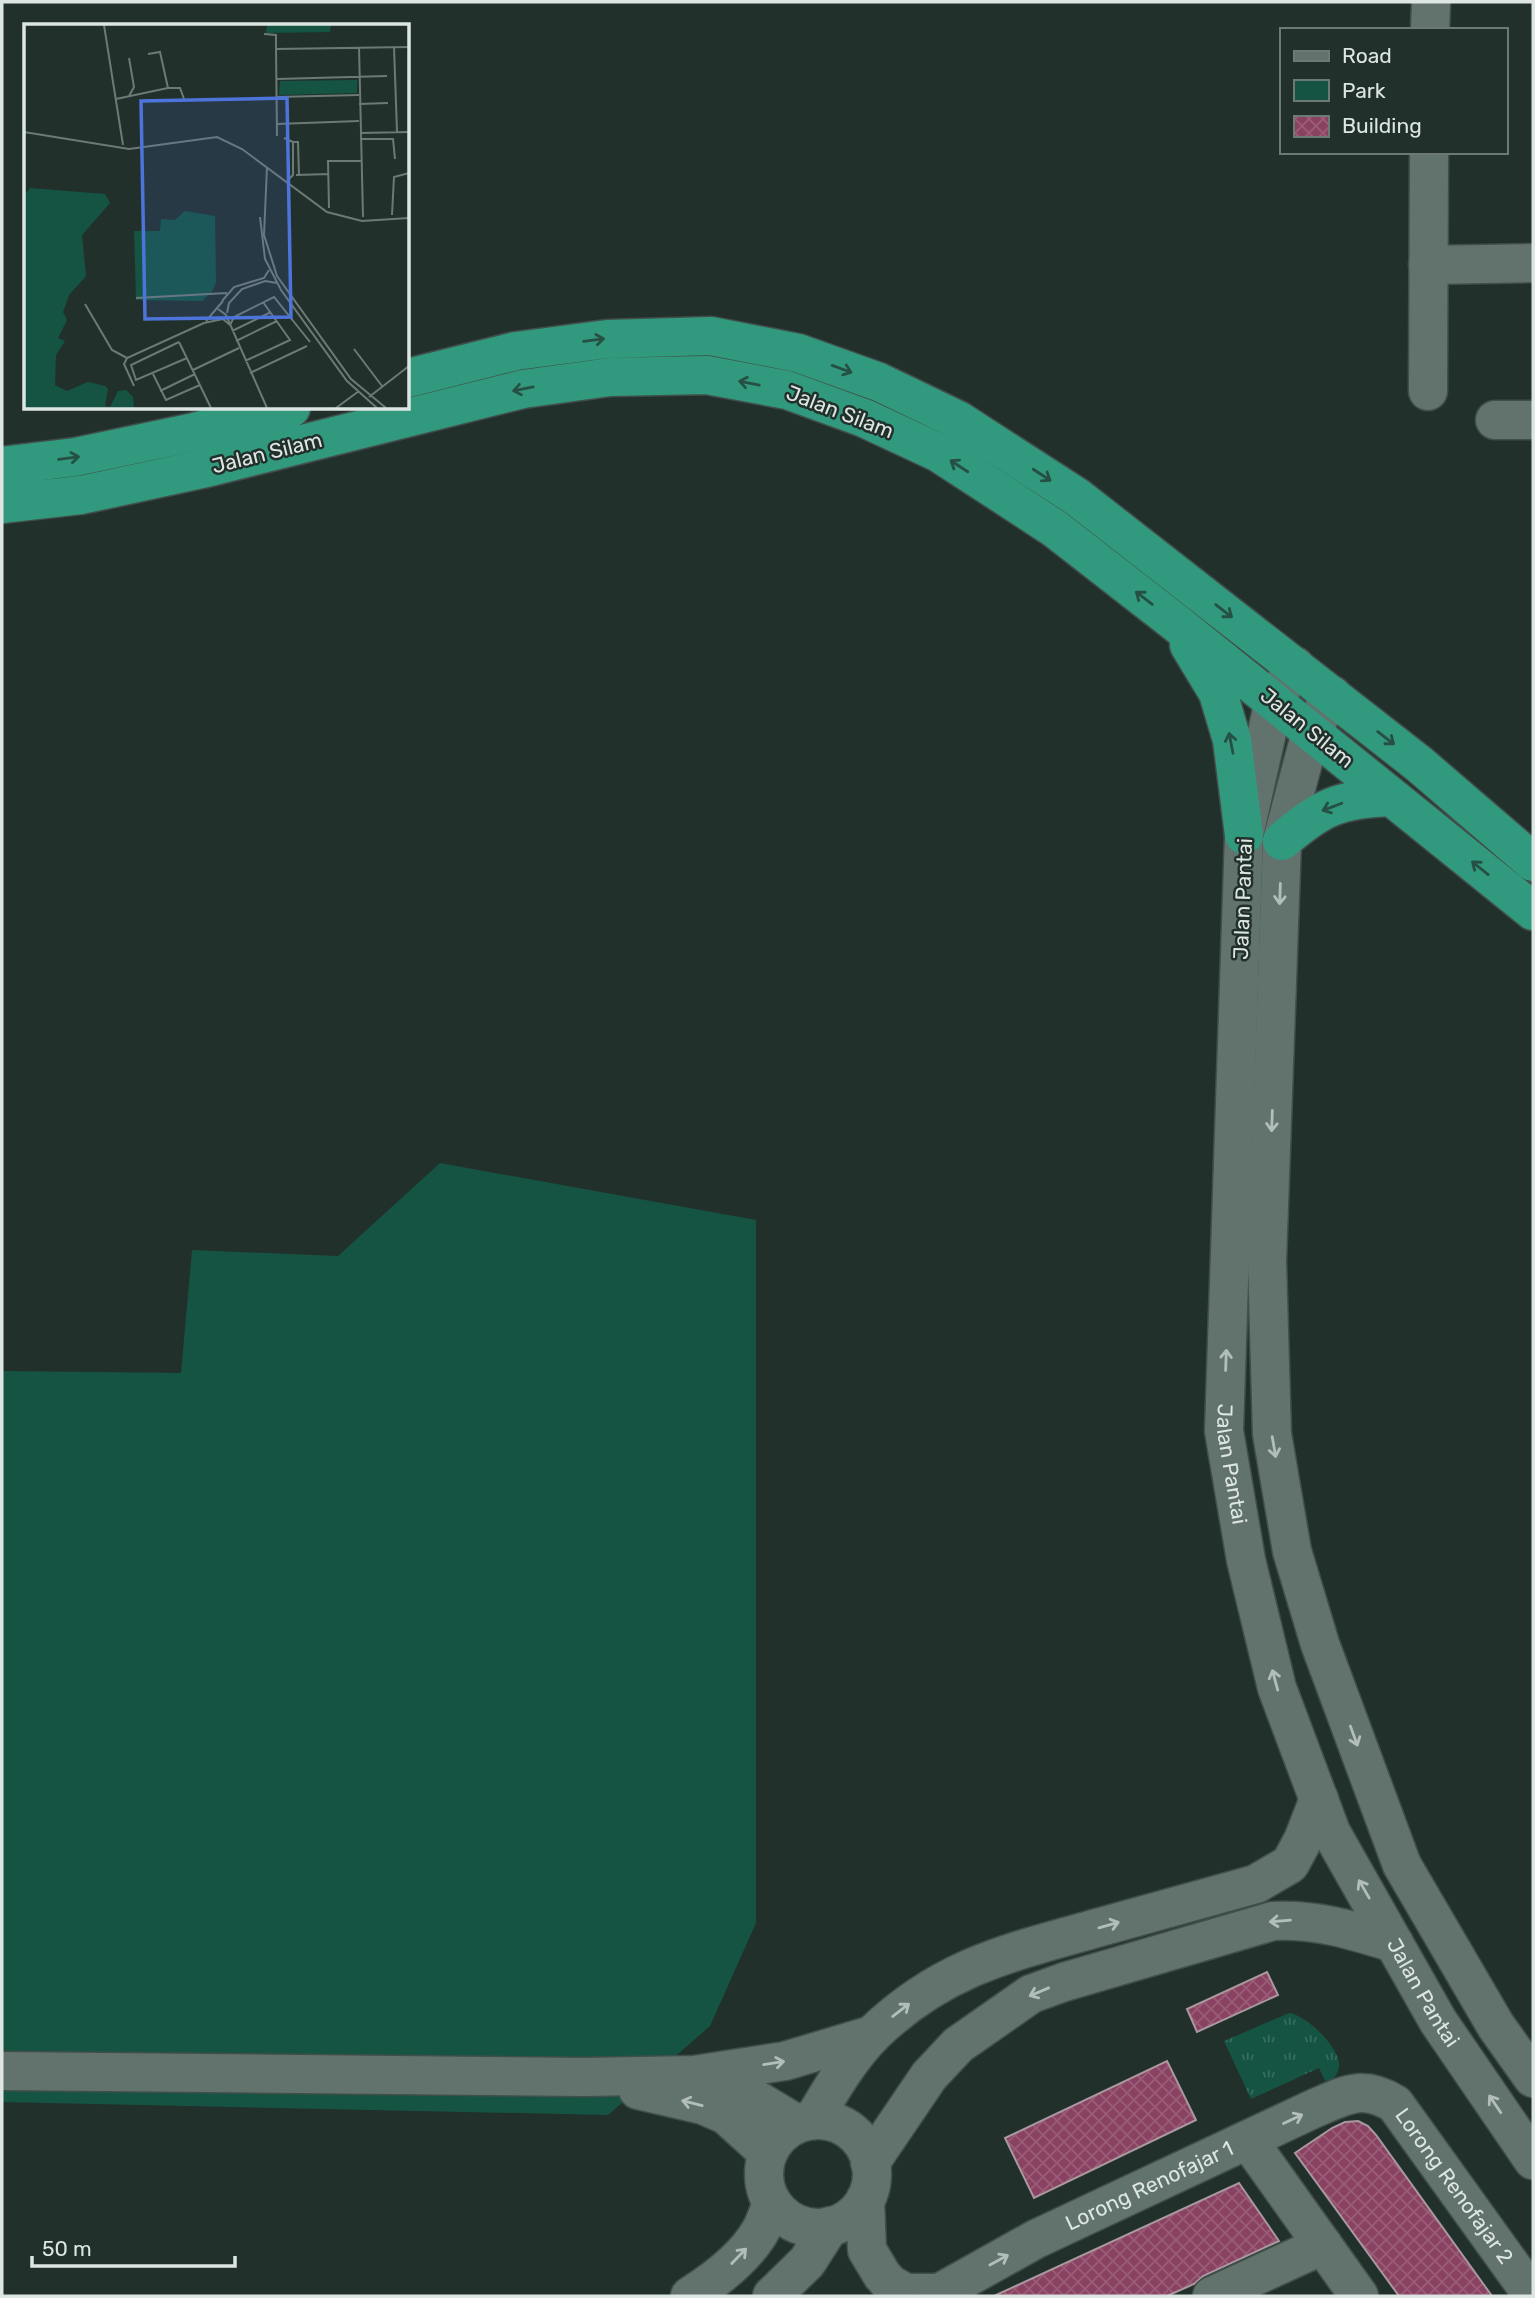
<svg xmlns="http://www.w3.org/2000/svg" width="1535" height="2298" font-family="Rubik,sans-serif">
  <style>
    .grass { fill: url(#grass-tufts) }
    .green { fill: #155443 }
    .building { fill: url(#building-cross-hatch); stroke: #a9989e; stroke-width: 2 }
    .lines { fill: none; stroke-linecap: round; stroke-linejoin: round }
    .minor-casing { stroke: #414e4a; stroke-width: 41 }
    .highway-casing { stroke: #414e4a; stroke-width: 41 }
    .minor { stroke: #62736d; stroke-width: 38 }
    .highway { stroke: #319a7e; stroke-width: 38 }
    .oneway { stroke: #265044 }
    .oneway2 { stroke: #b2beba }
    .labels { text-anchor: middle; stroke-width: 5; stroke-linejoin: round; paint-order: stroke }
    .street-label { font-size: 21px; fill: #dde6e3; stroke: #22302b }
    .inset-road { fill: none; stroke: #6d7975; stroke-width: 2 }
    .view { fill: #4d74db; fill-opacity: 0.15; stroke: #4d74db; stroke-width: 3.5 }
    .inset-edge { fill: none; stroke: #dde6e3; stroke-width: 3.5 }
  </style>
  <defs>
    <pattern id="grass-tufts" width="24" height="20" patternUnits="userSpaceOnUse" patternTransform="scale(1.75)"><rect width="24" height="20" fill="#155443"/><path d="M3 7l-1-3M5 7V3M7 7l1-3M15 17l-1-3M17 17v-4M19 17l1-3" fill="none" stroke="#376d5e"/></pattern>
    <pattern id="building-cross-hatch" width="8" height="8" patternUnits="userSpaceOnUse" patternTransform="scale(1.75)"><rect width="8" height="8" fill="#8a4262"/><path d="M0 0l8 8M0 8l8-8" fill="none" stroke="#9a5d78"/></pattern>
  </defs>
  <rect width="100%" height="100%" fill="#22302b"/>
  <path class="grass" d="M 1289,2013 C 1305,2014 1342,2049 1339,2067 C 1338,2075 1332,2080 1327,2085 L 1319,2068 L 1251,2099 L 1224,2041 Z"/>
  <path class="green" d="M 440,1163 L 756,1220 L 756,1923 L 710,2026 L 608,2115 L 2,2102 L 2,1371 L 181,1373 L 192,1250 L 338,1256 Z"/>
  <path class="building" d="M 1267,1972 L 1278,1995 L 1197,2032 L 1187,2009 Z
    M 1167,2061 L 1196,2120 L 1034,2198 L 1005,2138 Z
    M 1358,2121 L 1368,2126 L 1376,2135 L 1492,2296 L 1399,2296 L 1295,2153 L 1332,2128 L 1345,2122 Z
    M 1239,2183 L 1279,2241 L 1203,2276 L 1194,2284 L 1167,2296 L 994,2296 Z"/>
  <g class="lines">
    <defs>
      <g id="minor">
        <path d="M 1430,30 L 1431,2"/>
        <path d="M 1428,265 L 1533,263"/>
        <path d="M 1428,391 L 1429,152"/>
        <path d="M 1495,420 L 1533,420"/>
        <path id="s1" d="M 1295,666 L 1274,701 L 1244,835 L 1224,1431 L 1246,1560 L 1277,1688 L 1331,1832 L 1438,2021 L 1533,2160"/>
        <path d="M 1332,695 L 1311,732 L 1282,841 L 1267,1261 L 1272,1434 L 1292,1551 L 1320,1644 L 1402,1865 L 1496,2026 L 1533,2078"/>
        <path d="M 2,2071 L 584,2077 L 694,2075 L 785,2061 L 872,2035"/>
        <path d="M 699,2077 L 747,2094 L 797,2124"/>
        <path d="M 638,2090 L 703,2105 L 726,2115 L 768,2153"/>
        <path d="M 813,2120 C 831,2090 849,2058 874,2033 C 943,1967 1008,1953 1097,1928 C 1150,1913 1203,1899 1256,1884 L 1290,1864 L 1303,1840 L 1319,1799"/>
        <circle cx="818" cy="2174" r="54"/>
        <path d="M 1248,2140 L 1359,2296"/>
        <path d="M 870,2163 L 929,2076 L 958,2045 L 1031,1994 L 1064,1982 L 1273,1921 C 1318,1919 1352,1930 1394,1943"/>
        <path d="M 865,2200 L 867,2250 L 882,2275 L 890,2284 L 906,2293 L 940,2293"/>
        <path d="M 690,2296 C 717,2279 747,2256 762,2228 C 766,2220 769,2211 772,2202"/>
        <path d="M 772,2296 L 807,2262 L 830,2226"/>
        <path id="s2" d="M 934,2296 L 1036,2239 L 1313,2109 C 1346,2095 1362,2084 1395,2104 L 1533,2296"/>
        <path d="M 1212,2296 L 1323,2245"/>
      </g>
      <path id="highway" d="M 408,378 L 516,351 L 607,339 L 711,336 L 798,353 L 879,382 L 958,420 L 1077,497 L 1419,764 L 1533,862
        M 2,466 L 75,457 L 194,432 L 291,408
        M 2,504 L 81,495 L 202,469 L 523,389 L 610,377 L 707,375 L 787,390 L 864,418 L 939,453 L 1054,528 L 1176,623 L 1533,911
        M 1189,645 L 1218,693 L 1232,740 L 1244,835
        M 1282,841 C 1321,807 1339,799 1391,797"/>
    </defs>
    <use href="#minor" class="minor-casing"/>
    <use href="#highway" class="highway-casing"/>
    <use href="#minor" class="minor"/>
    <use href="#highway" class="highway"/>
  </g>
  <defs><path id="oneway-shaft" d="M-6 0H5M1.5-3L5.5 0L1.5 3" fill="none" stroke-width="1.6" stroke-linecap="round" stroke-linejoin="round" transform="scale(1.75)"/></defs>
  <g class="oneway">
    <use href="#oneway-shaft" transform="translate(594 340) rotate(-8)"/>
    <use href="#oneway-shaft" transform="translate(842 369) rotate(20)"/>
    <use href="#oneway-shaft" transform="translate(749 383) rotate(-169)"/>
    <use href="#oneway-shaft" transform="translate(523 389) rotate(169)"/>
    <use href="#oneway-shaft" transform="translate(69 458) rotate(-8)"/>
    <use href="#oneway-shaft" transform="translate(959 466) rotate(-147)"/>
    <use href="#oneway-shaft" transform="translate(1042 475) rotate(33)"/>
    <use href="#oneway-shaft" transform="translate(1144 598) rotate(-142)"/>
    <use href="#oneway-shaft" transform="translate(1224 611) rotate(38)"/>
    <use href="#oneway-shaft" transform="translate(1386 738) rotate(38)"/>
    <use href="#oneway-shaft" transform="translate(1231 743) rotate(-101)"/>
    <use href="#oneway-shaft" transform="translate(1332 807) rotate(159)"/>
    <use href="#oneway-shaft" transform="translate(1480 868) rotate(-141)"/>
  </g>
  <g class="oneway2">
    <use href="#oneway-shaft" transform="translate(1280 894) rotate(92)"/>
    <use href="#oneway-shaft" transform="translate(1272 1121) rotate(92)"/>
    <use href="#oneway-shaft" transform="translate(1226 1360) rotate(-88)"/>
    <use href="#oneway-shaft" transform="translate(1274 1447) rotate(80)"/>
    <use href="#oneway-shaft" transform="translate(1275 1680) rotate(-105)"/>
    <use href="#oneway-shaft" transform="translate(1354 1736) rotate(70)"/>
    <use href="#oneway-shaft" transform="translate(1364 1889) rotate(-120)"/>
    <use href="#oneway-shaft" transform="translate(1280 1921) rotate(175)"/>
    <use href="#oneway-shaft" transform="translate(1109 1925) rotate(-16)"/>
    <use href="#oneway-shaft" transform="translate(1039 1992) rotate(157)"/>
    <use href="#oneway-shaft" transform="translate(901 2010) rotate(-38)"/>
    <use href="#oneway-shaft" transform="translate(774 2063) rotate(-9)"/>
    <use href="#oneway-shaft" transform="translate(692 2103) rotate(-166)"/>
    <use href="#oneway-shaft" transform="translate(1495 2104) rotate(-124)"/>
    <use href="#oneway-shaft" transform="translate(1293 2119) rotate(-25)"/>
    <use href="#oneway-shaft" transform="translate(739 2256) rotate(-46)"/>
    <use href="#oneway-shaft" transform="translate(999 2260) rotate(-29)"/>
  </g>
  <g class="labels">
    <g class="street-label">
      <text transform="translate(840 412) rotate(21)" y="7">Jalan Silam</text>
      <text transform="translate(267 453) rotate(-14)" y="7">Jalan Silam</text>
      <text transform="translate(1307 728) rotate(39)" y="7">Jalan Silam</text>
      <text transform="translate(1243 899) rotate(-88)" y="7">Jalan Pantai</text>
      <text dy="7" stroke="none"><textPath href="#s1" startOffset="808">Jalan Pantai</textPath></text>
      <text dy="7" stroke="none"><textPath href="#s1" startOffset="1376">Jalan Pantai</textPath></text>
      <text dy="7" stroke="none"><textPath href="#s2" startOffset="242">Lorong Renofajar 1</textPath></text>
      <text dy="7" stroke="none"><textPath href="#s2" startOffset="611">Lorong Renofajar 2</textPath></text>
    </g>
  </g>
  <g transform="translate(24 24)">
    <rect width="385" height="385" fill="#22302b"/>
    <path d="M 6,164 L 81,170 L 86,179 L 58,211 L 62,252 L 45,271 L 39,288 L 43,296 L 34,314 L 41,317 L 32,331 L 31,361 L 43,367 L 64,358 L 81,362 L 84,365 L 81,382 L 86,383 L 94,367 L 102,366 L 109,373 L 110,384 L 0,384 L 0,171 Z" fill="#155443"/>
    <path d="M 243,1 L 307,1 L 306,8 L 242,9 Z" fill="#155443"/>
    <path d="M 333,56 L 333,69 L 255,71 L 256,57 ZM 161,187 L 191,192 L 192,258 L 188,268 L 178,277 L 112,276 L 110,207 L 136,207 L 137,195 L 151,196 Z" fill="#155443"/>
    <path class="inset-road" d="M 80,1 L 99,121M 240,10 L 252,11 L 252,25M 335,23 L 339,193M 370,23 L 373,108M 253,55 L 363,52M 144,64 L 156,64 L 160,75M 105,72 L 110,63 L 105,34M 253,73 L 335,71M 92,75 L 144,64 L 136,28 L 124,30M 335,80 L 364,79M 253,100 L 335,97M 0,108 L 105,125 L 193,113 L 218,125 L 303,188 L 338,197 L 385,194M 336,109 L 385,108M 253,112 L 252,25 L 385,23M 260,114 L 269,118 L 269,151 L 264,156M 336,115 L 369,115 L 371,135M 269,118 L 274,118 L 275,151M 243,143 L 240,211 L 253,252 L 327,355 L 362,384M 272,151 L 305,150M 305,184 L 304,137 L 337,137M 368,191 L 370,153 L 385,149M 236,193 L 241,235 L 257,266 L 323,357 L 353,384M 112,274 L 203,269M 198,277 L 210,263 L 240,254 L 245,246M 61,280 L 88,326 L 103,334M 194,285 L 202,291 L 243,384M 203,289 L 205,279 L 218,265 L 241,257 L 253,259M 182,297 L 199,277M 206,301 L 210,293 L 250,273 L 286,318M 208,307 L 247,288M 212,317 L 253,297M 155,318 L 107,341 L 112,356 L 163,334M 155,318 L 187,384M 330,325 L 358,362M 221,337 L 266,316 L 239,278M 169,346 L 215,324M 226,349 L 283,322M 129,350 L 142,376 L 176,361M 110,362 L 100,340 L 103,334 L 180,299 L 199,295 L 206,301M 136,367 L 171,350M 345,373 L 385,342M 312,384 L 335,367"/>
    <path class="view" d="M 263,74 L 267,293 L 121,295 L 117,77 Z"/>
    <rect width="385" height="385" class="inset-edge"/>
  </g>
  <rect width="1535" height="2298" fill="none" stroke="#dde6e3" stroke-width="7"/>
  <rect x="1280" y="28" width="228" height="126" fill="#22302b" stroke="#6d7975" stroke-width="2"/>
  <rect x="1294" y="51" width="35" height="10" fill="#62736d" stroke="#6d7975" stroke-width="2"/>
  <text x="1342" y="63" font-size="21" fill="#dde6e3">Road</text>
  <rect x="1294" y="80" width="35" height="21" fill="#155443" stroke="#6d7975" stroke-width="2"/>
  <text x="1342" y="98" font-size="21" fill="#dde6e3">Park</text>
  <rect x="1294" y="116" width="35" height="21" fill="url(#building-cross-hatch)" stroke="#6d7975" stroke-width="2"/>
  <text x="1342" y="133" font-size="21" fill="#dde6e3">Building</text>
  <path d="M32 2256v10h203v-10" fill="none" stroke="#dde6e3" stroke-width="3.5"/>
  <text x="42" y="2256" font-size="21" fill="#dde6e3" stroke="#22302b" stroke-width="5" paint-order="stroke">50 m</text>
</svg>
